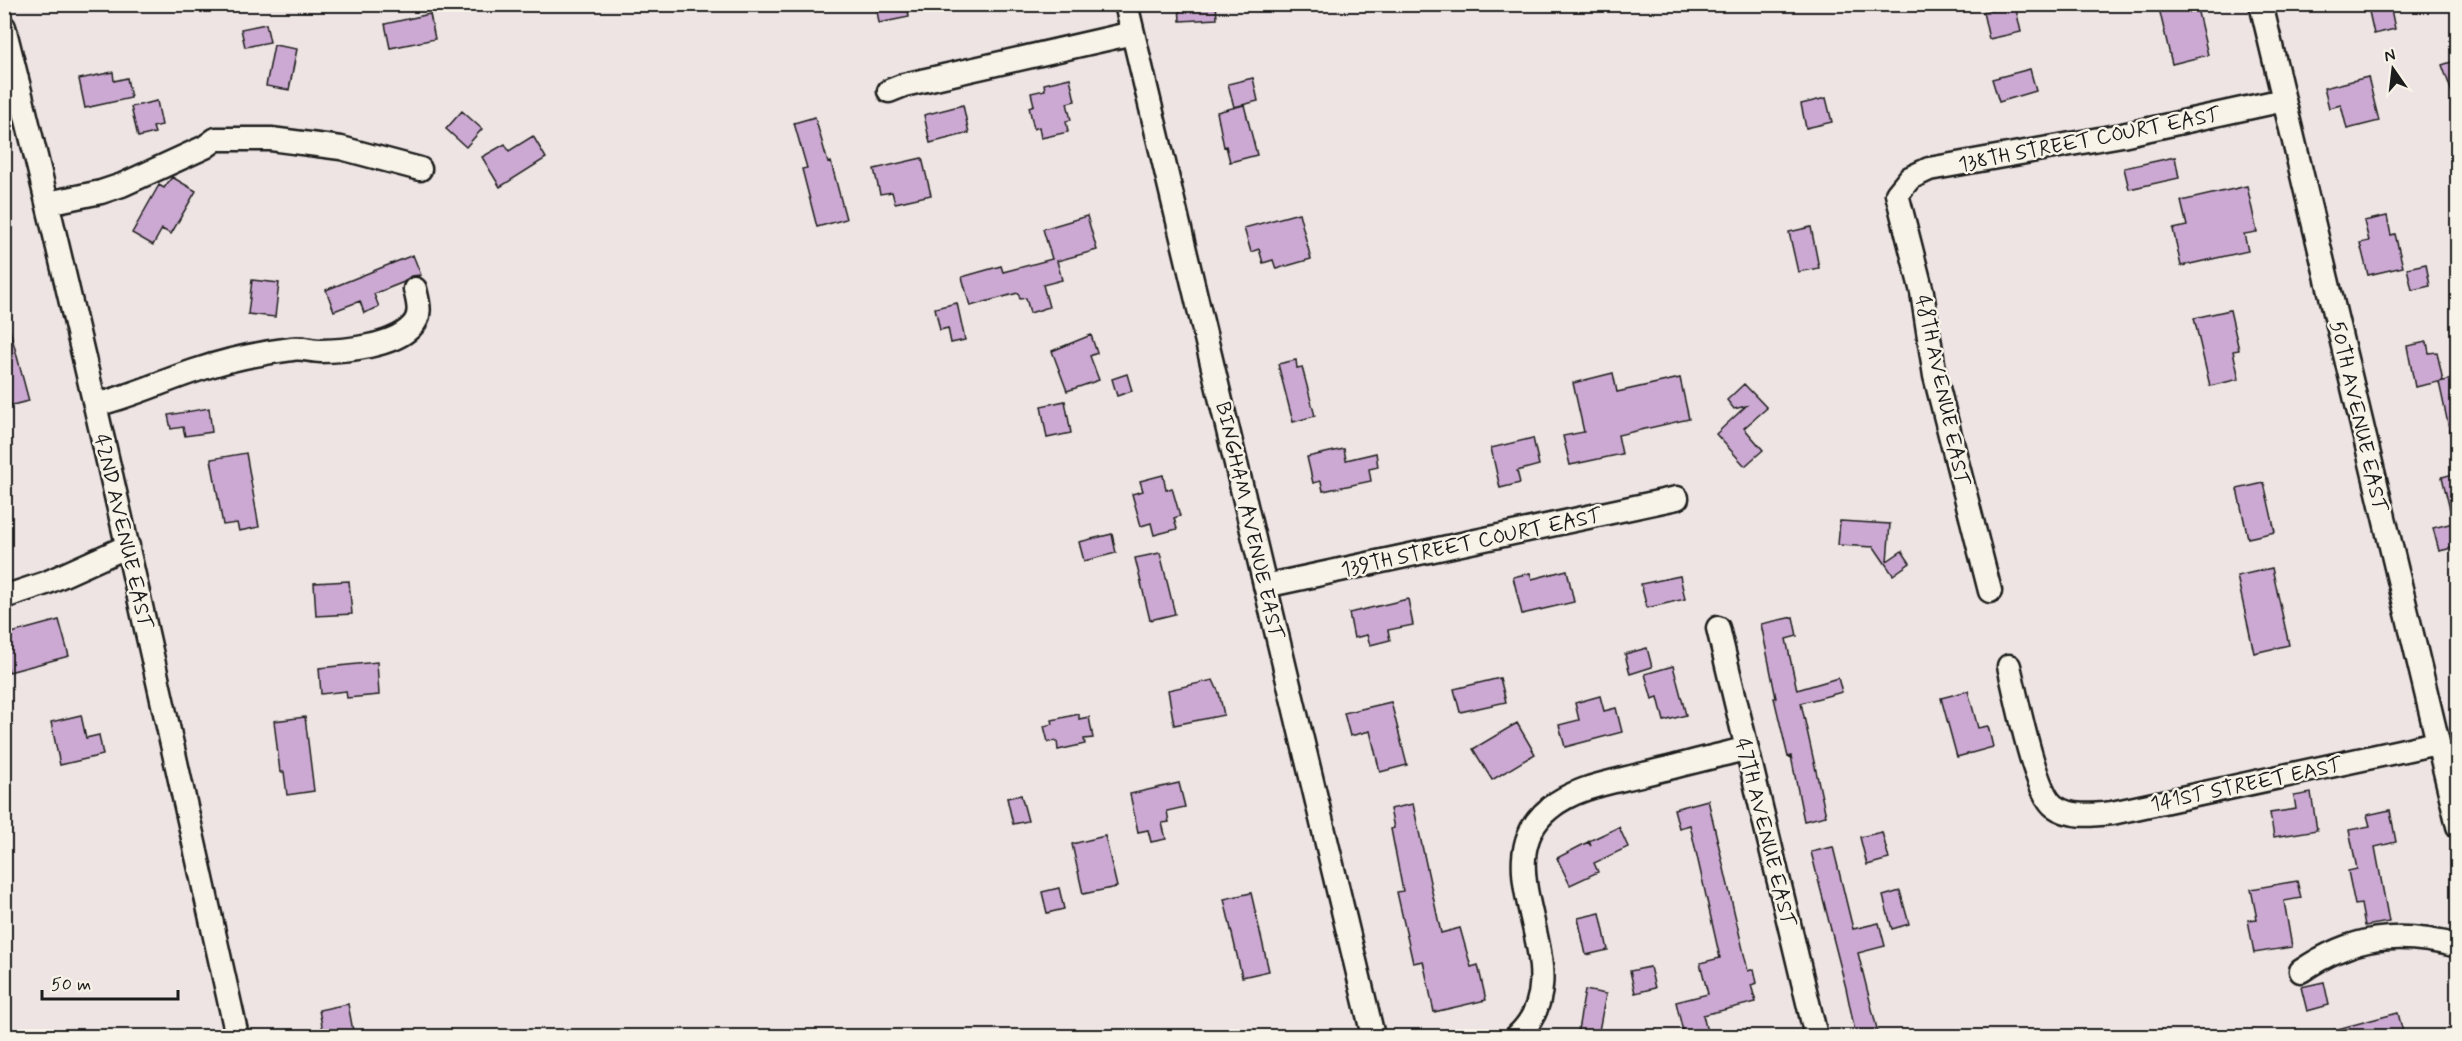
<svg xmlns="http://www.w3.org/2000/svg" width="2462" height="1041" font-family="Mynerve,sans-serif">
  <style>
    .building { fill: #cca9d2; stroke: #1c1c1c; stroke-width: 1.5 }
    .lines { fill: none; stroke-linecap: round; stroke-linejoin: round }
    .minor-casing { stroke: #1c1c1c; stroke-width: 27 }
    .minor { stroke: #f7f3e8; stroke-width: 22 }
    .labels { text-anchor: middle; stroke-width: 5; stroke-linejoin: round; paint-order: stroke }
    .street-label { font-size: 21px; fill: #1c1c1c; stroke: #f7f3e8 }
  </style>
  <rect width="100%" height="100%" fill="#eee4e4"/>
  <filter id="ink" filterUnits="userSpaceOnUse"><feTurbulence type="fractalNoise" baseFrequency=".0167" numOctaves="2"/><feDisplacementMap in="SourceGraphic" scale="12" xChannelSelector="R" yChannelSelector="G"/><feConvolveMatrix kernelMatrix="1 2 1 2 8 2 1 2 1" color-interpolation-filters="sRGB"/></filter>
  <g filter="url(#ink)">
    <path class="building" d="M 876,4 L 907,4 L 909,17 L 879,23 Z
      M 1179,4 L 1216,4 L 1217,19 L 1180,21 Z
      M 2158,4 L 2196,4 L 2208,55 L 2172,64 Z
      M 2379,4 L 2390,4 L 2395,29 L 2374,34 L 2368,7 Z
      M 2015,5 L 2021,32 L 1989,39 L 1983,12 Z
      M 430,14 L 435,39 L 390,48 L 385,24 Z
      M 266,24 L 270,42 L 245,47 L 241,29 Z
      M 274,45 L 297,49 L 289,90 L 266,86 Z
      M 2457,60 L 2457,103 L 2456,103 L 2442,65 Z
      M 2030,69 L 2036,91 L 1999,102 L 1992,79 Z
      M 113,72 L 114,81 L 127,78 L 131,98 L 85,108 L 79,79 Z
      M 2368,77 L 2379,121 L 2347,129 L 2341,105 L 2329,108 L 2324,88 Z
      M 1070,78 L 1075,101 L 1067,103 L 1071,120 L 1066,121 L 1068,132 L 1041,138 L 1039,127 L 1034,129 L 1029,107 L 1034,105 L 1031,93 L 1045,90 L 1044,84 Z
      M 1253,78 L 1258,101 L 1234,107 L 1228,84 Z
      M 1826,98 L 1832,122 L 1806,128 L 1801,104 Z
      M 157,101 L 162,125 L 153,127 L 155,133 L 138,137 L 131,107 Z
      M 963,105 L 969,133 L 930,143 L 924,115 Z
      M 1244,105 L 1257,155 L 1230,162 L 1226,146 L 1224,147 L 1217,112 Z
      M 462,111 L 482,129 L 466,147 L 446,129 Z
      M 815,117 L 828,163 L 831,162 L 846,219 L 817,227 L 802,169 L 807,168 L 794,123 Z
      M 533,136 L 546,158 L 500,187 L 482,157 L 505,144 L 509,151 Z
      M 2175,157 L 2179,178 L 2129,189 L 2124,168 Z
      M 922,158 L 931,195 L 895,203 L 892,192 L 880,194 L 874,169 Z
      M 172,177 L 196,191 L 171,234 L 162,229 L 153,245 L 132,233 L 159,185 L 164,188 Z
      M 2247,186 L 2257,232 L 2244,234 L 2248,251 L 2181,266 L 2173,229 L 2187,226 L 2181,201 Z
      M 1299,213 L 1311,259 L 1276,269 L 1273,260 L 1263,263 L 1259,249 L 1251,252 L 1244,228 Z
      M 1087,216 L 1097,250 L 1057,261 L 1062,280 L 1043,285 L 1049,307 L 1030,313 L 1026,298 L 1020,299 L 1018,293 L 970,306 L 962,277 L 1001,266 L 1003,272 L 1052,259 L 1043,229 Z
      M 2387,216 L 2391,235 L 2395,234 L 2403,267 L 2368,275 L 2360,243 L 2369,241 L 2364,221 Z
      M 1811,227 L 1819,268 L 1798,272 L 1789,232 Z
      M 413,255 L 421,275 L 411,276 L 404,282 L 374,294 L 379,307 L 364,313 L 360,301 L 334,311 L 326,290 Z
      M 2426,264 L 2430,286 L 2412,290 L 2407,268 Z
      M 252,280 L 279,283 L 275,317 L 248,314 Z
      M 957,303 L 965,340 L 951,343 L 948,328 L 940,330 L 935,308 Z
      M 2230,310 L 2239,350 L 2233,351 L 2239,379 L 2210,386 L 2194,318 Z
      M 10,330 L 29,401 L 4,407 L 4,331 Z
      M 1091,335 L 1097,353 L 1090,356 L 1099,380 L 1067,391 L 1052,351 Z
      M 2427,342 L 2429,353 L 2437,352 L 2443,381 L 2415,387 L 2407,346 Z
      M 1296,360 L 1297,368 L 1302,367 L 1315,416 L 1293,422 L 1278,364 Z
      M 1613,373 L 1617,392 L 1680,378 L 1689,419 L 1618,435 L 1622,454 L 1570,465 L 1563,436 L 1584,432 L 1573,383 Z
      M 1127,374 L 1132,391 L 1117,396 L 1112,379 Z
      M 2457,378 L 2457,437 L 2451,438 L 2439,382 Z
      M 1744,384 L 1767,408 L 1744,428 L 1763,450 L 1745,466 L 1716,434 L 1746,406 L 1734,409 L 1727,400 Z
      M 1065,401 L 1071,433 L 1047,438 L 1041,406 Z
      M 209,408 L 212,432 L 185,436 L 183,427 L 171,429 L 168,415 Z
      M 1533,438 L 1539,465 L 1517,471 L 1520,483 L 1500,488 L 1491,448 Z
      M 1344,449 L 1346,460 L 1376,453 L 1378,467 L 1369,469 L 1371,481 L 1323,491 L 1321,481 L 1313,483 L 1307,457 Z
      M 246,453 L 259,527 L 239,531 L 237,523 L 223,525 L 211,459 Z
      M 2457,473 L 2457,517 L 2452,518 L 2442,477 Z
      M 1163,475 L 1166,490 L 1172,488 L 1180,516 L 1174,518 L 1177,529 L 1154,535 L 1151,523 L 1141,526 L 1132,494 L 1143,491 L 1140,481 Z
      M 2264,483 L 2275,532 L 2248,538 L 2237,489 Z
      M 1840,521 L 1890,524 L 1887,561 L 1902,551 L 1910,563 L 1893,575 L 1874,547 L 1838,545 Z
      M 2457,522 L 2457,547 L 2439,551 L 2433,528 Z
      M 1112,534 L 1116,553 L 1084,561 L 1079,542 Z
      M 1160,553 L 1175,614 L 1150,620 L 1135,558 Z
      M 2272,568 L 2289,645 L 2254,653 L 2237,576 Z
      M 1567,570 L 1574,602 L 1522,614 L 1513,577 L 1530,573 L 1532,579 Z
      M 1680,576 L 1685,599 L 1647,608 L 1641,584 Z
      M 349,581 L 352,614 L 316,616 L 314,583 Z
      M 1408,599 L 1413,625 L 1388,630 L 1390,640 L 1370,645 L 1367,635 L 1354,638 L 1349,613 Z
      M 1793,617 L 1797,636 L 1786,639 L 1797,690 L 1838,678 L 1842,692 L 1801,703 L 1826,816 L 1804,821 L 1791,756 L 1788,757 L 1774,698 L 1776,698 L 1761,624 Z
      M 59,620 L 69,656 L 9,672 L 4,654 L 4,635 Z
      M 1647,648 L 1652,667 L 1630,674 L 1625,654 Z
      M 377,662 L 379,695 L 347,698 L 346,691 L 321,694 L 319,668 Z
      M 1673,666 L 1686,715 L 1664,721 L 1658,697 L 1652,699 L 1645,674 Z
      M 1500,678 L 1506,702 L 1460,712 L 1454,689 Z
      M 1213,680 L 1219,693 L 1224,715 L 1174,725 L 1168,690 Z
      M 1968,691 L 1978,728 L 1988,726 L 1993,747 L 1957,757 L 1941,698 Z
      M 1600,696 L 1604,711 L 1616,708 L 1622,732 L 1565,747 L 1559,725 L 1579,720 L 1575,703 Z
      M 1391,702 L 1407,765 L 1380,772 L 1370,731 L 1350,736 L 1344,713 Z
      M 1079,714 L 1079,719 L 1089,717 L 1093,738 L 1084,739 L 1085,744 L 1058,750 L 1057,741 L 1048,742 L 1044,726 L 1053,724 L 1052,720 Z
      M 81,715 L 86,738 L 99,735 L 103,755 L 60,765 L 51,722 Z
      M 305,717 L 314,791 L 287,795 L 284,772 L 280,772 L 274,721 Z
      M 1517,723 L 1535,754 L 1492,780 L 1473,749 Z
      M 1179,783 L 1185,807 L 1167,811 L 1169,822 L 1162,823 L 1166,839 L 1151,842 L 1148,830 L 1138,832 L 1130,794 Z
      M 2311,793 L 2317,830 L 2274,837 L 2270,813 L 2296,809 L 2294,796 Z
      M 1021,795 L 1028,821 L 1013,824 L 1007,798 Z
      M 1708,800 L 1748,971 L 1754,969 L 1757,983 L 1751,985 L 1756,1002 L 1703,1015 L 1707,1032 L 1684,1036 L 1676,1002 L 1708,994 L 1700,963 L 1720,958 L 1690,825 L 1679,828 L 1674,809 Z
      M 1413,804 L 1441,933 L 1460,928 L 1471,967 L 1478,965 L 1486,1000 L 1434,1012 L 1423,961 L 1413,963 L 1397,892 L 1403,891 L 1391,829 L 1394,828 L 1390,809 Z
      M 2390,810 L 2396,842 L 2375,847 L 2389,922 L 2365,926 L 2361,904 L 2355,905 L 2348,871 L 2357,869 L 2349,830 L 2370,826 L 2367,815 Z
      M 1619,827 L 1628,847 L 1594,863 L 1598,872 L 1570,885 L 1557,858 L 1588,842 L 1591,846 L 1589,841 Z
      M 1882,832 L 1889,859 L 1867,865 L 1860,837 Z
      M 1105,836 L 1117,887 L 1083,894 L 1072,844 Z
      M 1833,847 L 1853,929 L 1879,923 L 1885,946 L 1858,953 L 1878,1033 L 1862,1036 L 1856,1036 L 1846,988 L 1811,852 Z
      M 2297,881 L 2301,898 L 2284,901 L 2292,947 L 2254,953 L 2248,920 L 2257,919 L 2251,889 Z
      M 1059,888 L 1064,909 L 1047,913 L 1042,892 Z
      M 1900,891 L 1909,924 L 1892,929 L 1883,896 Z
      M 1251,893 L 1269,971 L 1242,977 L 1224,899 Z
      M 1600,913 L 1608,950 L 1586,955 L 1578,918 Z
      M 1650,967 L 1655,988 L 1635,993 L 1630,971 Z
      M 2324,982 L 2329,1005 L 2307,1011 L 2301,987 Z
      M 1585,990 L 1606,994 L 1598,1036 L 1577,1036 Z
      M 348,1004 L 354,1036 L 324,1036 L 319,1010 Z
      M 2398,1013 L 2404,1036 L 2327,1036 L 2326,1032 Z"/>
    <g class="lines">
      <defs>
        <path id="minor" d="M 1126,4 L 1373,1036
          M 2261,4 L 2458,826
          M 4,27 C 88,362 162,699 237,1036
          M 889,91 L 904,85 L 1133,33
          M 48,203 L 101,192 L 122,185 L 205,147 L 216,139 L 271,139 L 341,148 L 420,169
          M 95,405 C 129,397 161,382 194,371 C 226,360 259,353 292,349 C 301,347 311,351 320,351 C 345,351 393,346 411,327 C 423,316 418,302 415,289
          M 1265,586 L 1677,498
          M 1990,591 L 1935,376 L 1922,292 L 1897,194 L 1910,178 L 1929,169 L 2122,135 L 2284,100
          M 4,597 L 46,583 L 128,546
          M 1718,628 L 1816,1036
          M 2009,666 C 2016,694 2034,791 2054,806 C 2070,818 2094,815 2112,813 L 2437,743
          M 2301,971 C 2352,936 2398,930 2458,946
          M 1517,1036 C 1587,972 1477,866 1550,808 C 1575,787 1613,782 1644,774 C 1677,766 1711,757 1745,749"/>
      </defs>
      <use href="#minor" class="minor-casing"/>
      <use href="#minor" class="minor"/>
    </g>
  </g>
  <g class="labels">
    <g class="street-label">
      <text transform="translate(2089 139) rotate(-11)" y="7">138TH STREET COURT EAST</text>
      <text transform="translate(1943 390) rotate(78)" y="7">48TH AVENUE EAST</text>
      <text transform="translate(2359 416) rotate(77)" y="7">50TH AVENUE EAST</text>
      <text transform="translate(1250 520) rotate(77)" y="7">BINGHAM AVENUE EAST</text>
      <text transform="translate(124 531) rotate(77)" y="7">42ND AVENUE EAST</text>
      <text transform="translate(1471 542) rotate(-12)" y="7">139TH STREET COURT EAST</text>
      <text transform="translate(2246 784) rotate(-12)" y="7">141ST STREET EAST</text>
      <text transform="translate(1766 832) rotate(76)" y="7">47TH AVENUE EAST</text>
    </g>
  </g>
  <rect width="2462" height="1041" fill="none" stroke="#f7f3e8" stroke-width="24"/>
  <rect x="12" y="12" width="2438" height="1017" fill="none" stroke="#1c1c1c" stroke-width="2" filter="url(#ink)"/>
  <g transform="translate(2393 69) rotate(346)" stroke="#f7f3e8" stroke-width="4.5" paint-order="stroke">
  <path d="M0-4.5L10 22L0 15L-10 22Z" fill="#1c1c1c"/>
  <text y="-9" font-size="16" font-weight="bold" text-anchor="middle" fill="#1c1c1c">N</text>
  </g>
  <path d="M42 990v9h136v-9" fill="none" stroke="#1c1c1c" stroke-width="3"/>
  <text x="51" y="990" font-size="18" fill="#1c1c1c" stroke="#f7f3e8" stroke-width="4.5" paint-order="stroke">50 m</text>
</svg>
